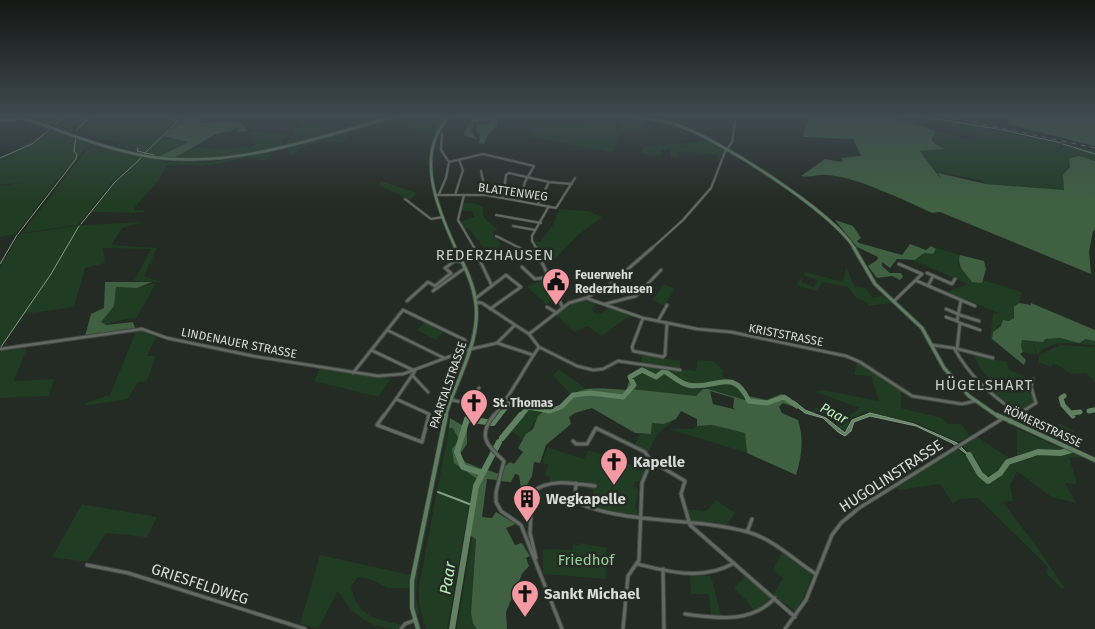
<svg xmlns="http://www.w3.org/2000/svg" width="1095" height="629" font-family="'Fira Sans',sans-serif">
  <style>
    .green { fill: #203c22 }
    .forest { fill: #3f6041; fill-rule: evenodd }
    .water { fill: #608261; stroke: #849d85 }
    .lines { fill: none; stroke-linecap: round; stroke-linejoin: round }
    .stream-far1 { stroke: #849d85; stroke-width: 1 }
    .stream { stroke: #849d85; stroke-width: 2 }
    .river-far2 { stroke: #608261; stroke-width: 4 }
    .river-far1 { stroke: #608261; stroke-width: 5 }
    .river { stroke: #608261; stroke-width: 6 }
    .minor-far2-casing { stroke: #424742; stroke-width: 3 }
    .minor-far1-casing { stroke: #424742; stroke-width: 4.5 }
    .minor-casing { stroke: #424742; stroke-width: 5 }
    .secondary-far2-casing { stroke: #424742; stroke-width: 4 }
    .secondary-far1-casing { stroke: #424742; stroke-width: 5 }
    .secondary-casing { stroke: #424742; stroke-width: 5.5 }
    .minor-far2 { stroke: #626862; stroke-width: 2 }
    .minor-far1 { stroke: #626862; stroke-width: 2.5 }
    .minor { stroke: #626862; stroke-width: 3 }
    .secondary-far2 { stroke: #5f7f61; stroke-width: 2.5 }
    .secondary-far1 { stroke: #5f7f61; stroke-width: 3 }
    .secondary { stroke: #5f7f61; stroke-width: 4 }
    .rail { stroke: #7a7f7a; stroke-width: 1; stroke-dasharray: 5 5; stroke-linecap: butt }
    .labels { text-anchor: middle; stroke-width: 5; stroke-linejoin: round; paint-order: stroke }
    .street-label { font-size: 12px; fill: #d8dcd8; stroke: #242a24 }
    .poi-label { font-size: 12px; font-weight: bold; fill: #d8dcd8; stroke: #242a24; text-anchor: start }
    .water-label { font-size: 14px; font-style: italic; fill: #b8f0ba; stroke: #242a24 }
    .quarter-label { font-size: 15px; letter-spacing: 1px; fill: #c9d0c9; stroke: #242a24 }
    .near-poi-label { font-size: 15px; font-weight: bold; fill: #d8dcd8; stroke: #242a24; text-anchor: start }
    .near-street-label { font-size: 15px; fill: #d8dcd8; stroke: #242a24 }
    .near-park-label { font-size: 15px; fill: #98cf9a; stroke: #242a24 }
    .near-water-label { font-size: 16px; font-style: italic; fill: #b8f0ba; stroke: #242a24 }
  </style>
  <rect width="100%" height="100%" fill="#242a24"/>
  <path class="green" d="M 28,116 L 59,119 L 63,116 L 189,116 C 185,124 178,122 171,127 C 165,130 164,135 157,137 L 190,141 L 158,157 L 116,146 L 121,143 L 98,138 Z
    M 386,116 L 394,116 L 286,146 L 285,141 L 291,137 L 301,119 L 335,130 L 332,131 Z
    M 401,116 L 445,116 L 435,133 L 387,122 L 349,132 L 343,143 C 327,138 302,142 291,157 L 287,148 Z
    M 579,116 L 617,116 L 616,127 L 619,136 L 613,151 L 609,152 L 527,136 L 539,120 L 552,123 L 548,121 L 583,124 L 587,118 Z
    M 618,116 L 645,118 L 641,131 L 626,128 L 621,136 L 618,127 Z
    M 886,116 L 934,116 L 1060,144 L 1059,151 L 1043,146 L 1059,152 L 1064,144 L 1095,151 L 1095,161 L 1074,156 L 1069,158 L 1070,168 L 1063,175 L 1064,190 L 986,184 L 980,180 L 937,172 L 921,151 L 944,149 L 930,138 L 935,134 L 934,130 L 976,142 L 975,132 L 921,119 L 921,126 Z
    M 52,127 L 110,147 L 164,158 L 166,162 L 205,163 L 270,153 L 273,155 L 264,160 L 245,158 L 210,165 L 167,165 L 159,180 L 135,207 L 135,210 L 144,210 L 144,213 L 93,212 L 82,224 L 114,183 L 140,158 L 112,182 L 78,225 L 22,233 L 88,148 L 100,147 L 81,148 L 86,148 L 58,179 L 16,234 L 0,237 L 0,186 L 26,182 L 0,185 L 0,160 L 16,156 L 0,159 L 0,157 L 36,139 Z
    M 250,132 L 289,135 L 283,140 L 257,138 L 283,141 L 285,146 C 248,155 212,159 174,158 L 194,147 L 226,150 L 254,145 L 256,141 L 246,133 L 257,138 Z
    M 713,141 L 723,149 L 718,165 L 717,155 L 678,151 L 677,158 L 671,157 L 671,148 L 662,150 L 660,156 L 641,153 L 644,146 Z
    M 381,181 L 417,193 L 410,200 L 379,185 Z
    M 463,203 L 474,203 L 483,207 C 481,220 489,221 498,229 L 492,232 L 501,245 L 488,253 L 468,228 L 463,229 L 460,222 L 474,217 L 473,211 L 461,211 Z
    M 559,209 L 588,211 L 602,217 L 577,236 L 555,259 L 542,252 L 534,241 L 540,242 L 553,225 Z
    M 143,222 L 122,228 L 111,245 L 157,248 L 144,276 L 161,282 L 134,281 L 151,249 L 103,248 L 105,263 L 85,268 L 74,307 L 25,314 L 0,348 L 0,267 L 20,234 L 82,225 Z
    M 933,247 L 960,255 L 958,264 L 970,279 L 980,283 L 983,280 L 1022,292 L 1014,318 L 1009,321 L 1005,320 L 995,330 L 992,337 L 994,343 L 990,339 L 993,313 L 1001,314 L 947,292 L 968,284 L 912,260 L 918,259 L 924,253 L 929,254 L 936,249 Z
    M 846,267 L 855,287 L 865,288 L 873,298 L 882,295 L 891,303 L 868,306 L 868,303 L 856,298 L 848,287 L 823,282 L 816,291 L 796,285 L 803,276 L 801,282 L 814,287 L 818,280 L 803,275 L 805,272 L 843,282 Z
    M 547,279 L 558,298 L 546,304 L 526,286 Z
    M 156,283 L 136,319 L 131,318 L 102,325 C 100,313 117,301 116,287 L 137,288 Z
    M 664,284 L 675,289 L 664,306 L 652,300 Z
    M 585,300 L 597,303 L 591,309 L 597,314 L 602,313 L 608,308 L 631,315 L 602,336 L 587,326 L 574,332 L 556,315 L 569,304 Z
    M 425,322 L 444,331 L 436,340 L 417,330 Z
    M 137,329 L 156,337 L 147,356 L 156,356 L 143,392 L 146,381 L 138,382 L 128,399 L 84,406 L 85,403 L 110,395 Z
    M 1053,338 C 1060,338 1067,340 1074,341 C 1081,342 1087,338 1095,341 L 1095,346 C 1077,343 1050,338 1037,355 L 1034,342 L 1036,355 L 1023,352 L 1021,348 L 1022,340 L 1043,340 Z
    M 1060,345 L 1095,347 L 1095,383 L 1086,373 L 1071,374 L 1058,365 L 1053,364 L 1050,367 L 1039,362 L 1039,355 Z
    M 27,348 L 14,381 L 54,379 L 49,396 L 0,398 L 0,351 Z
    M 642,355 L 680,361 L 680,369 L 641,364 Z
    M 974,356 L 1007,362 L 1009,370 L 1031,379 C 1028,389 1036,397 1032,405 L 1017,411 L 982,387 L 994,384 L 981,370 Z
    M 698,360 L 713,361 L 724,371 L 722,374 L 727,381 C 717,381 708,386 698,386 C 685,386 676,375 665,370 L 655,376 L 648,370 L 640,369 L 641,365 L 696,371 Z
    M 857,362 L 901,391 L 901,408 L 942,418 L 947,424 L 961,424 L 970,436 L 958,442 L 917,423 L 863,411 L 860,415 L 850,419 L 848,428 L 844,431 C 834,423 824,408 811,412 L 816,407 L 841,422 L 859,408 L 814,391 L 823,390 L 879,401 L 871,376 L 854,375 Z
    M 320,368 L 382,377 L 390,380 L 378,397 L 314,381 Z
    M 559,369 L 586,389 L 571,395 L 553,375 Z
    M 645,371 L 655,379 L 664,372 L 674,377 L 679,385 C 686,387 693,389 700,389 C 715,388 728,377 742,390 L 745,400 L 708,389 L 696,396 L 684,396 L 634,390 L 636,386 L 633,376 Z
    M 527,409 L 544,411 C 539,415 526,434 523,440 L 510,430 Z
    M 447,417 L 449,417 L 418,571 L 416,596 L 419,614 L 417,615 C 404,588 439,453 447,417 Z
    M 676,419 L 657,434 L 649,451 L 634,446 L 639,435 L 651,434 L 652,423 L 664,424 Z
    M 1059,423 L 1074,431 L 1068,442 L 1057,439 Z
    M 712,425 L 745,433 L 747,453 L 669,429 L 693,429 L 697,426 Z
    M 449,428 L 453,428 L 459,440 L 457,444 L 464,470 L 477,479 L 472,489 L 447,629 L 426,629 L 419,604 L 419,586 Z
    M 1017,429 L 1084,458 L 1069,457 L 1077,484 L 1065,483 L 1076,503 L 1051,497 L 1017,471 L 1010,485 L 1013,501 L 1003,502 L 1042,554 L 1064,587 L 1062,589 L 1048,575 L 1046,572 L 1048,567 L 978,498 L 959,499 L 953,504 L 940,484 L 899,490 L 896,488 L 957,449 L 969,457 L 983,480 L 993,481 L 1009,465 L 1039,455 L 1034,451 L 1017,456 Z
    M 976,436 L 1009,458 L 992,476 L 985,475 L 974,456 L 962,446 Z
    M 547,447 L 584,459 L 588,451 L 592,451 L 642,469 L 644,472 L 640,481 L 635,482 L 634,486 L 638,490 L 635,508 L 637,509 L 637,515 L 614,514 L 591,507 L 593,490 L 588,489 L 588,483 L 580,481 L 549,482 L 550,477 L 545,475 L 548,465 L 542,463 Z
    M 716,500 L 735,513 L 725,527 L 692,524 L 686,509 L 706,511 Z
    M 82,504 L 85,505 L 157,517 L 147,537 L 106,533 L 87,562 L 52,557 Z
    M 475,537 L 476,539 L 471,613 L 473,624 L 477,629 L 457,629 L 472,538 Z
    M 580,543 L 607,548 L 606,579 L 543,574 L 543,549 L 573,550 L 573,544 L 579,545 Z
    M 782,553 L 812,575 L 803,599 L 795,611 L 773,595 L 783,578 L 773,570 Z
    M 320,555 L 411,575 L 409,588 L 387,588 L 370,579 L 358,577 L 351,586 C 357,617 376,619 402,625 L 400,629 C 371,629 352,616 338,591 L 318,629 L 300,624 Z
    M 743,573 L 771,597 L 762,607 L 753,611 L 747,601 L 734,588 L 744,578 Z
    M 690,575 L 711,576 L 721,616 L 711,616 L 709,594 L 691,594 Z"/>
  <path class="forest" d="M 189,116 L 201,116 L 200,123 L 240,122 L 248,131 L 237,132 L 240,129 L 235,127 L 231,131 L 216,134 L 174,158 L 158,157 L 189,142 L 164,136 C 172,126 184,124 189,116 Z
    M 476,116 L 493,116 L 497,120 L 497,126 L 488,134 L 484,144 L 479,143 L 480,135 L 476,130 L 477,125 L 490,123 L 490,120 L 474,122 L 471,132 L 478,140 L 464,135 L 469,122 Z
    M 813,116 L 886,116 L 934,130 L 935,134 L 931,139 L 934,143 L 945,149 L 920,151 L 941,179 L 938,173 L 986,184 L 1064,190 L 1063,175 L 1070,167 L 1069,158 L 1080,156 L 1095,161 L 1095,230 L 1093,231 L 1089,252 L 1091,274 L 940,212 L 932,213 C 906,201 855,176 827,175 C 818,174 811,178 801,176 L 825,159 L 841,162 L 843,161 L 841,158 L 861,156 L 853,139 L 803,137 L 806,124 Z
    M 1015,116 L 1095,116 L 1095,146 L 1010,125 L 1006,119 Z
    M 835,220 L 853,226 L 861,238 L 857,241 L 859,243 L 902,255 L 910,244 L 926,250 L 931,246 L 936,249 L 933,254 L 924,253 L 915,260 L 897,259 L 890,268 L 882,262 L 882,266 L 890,273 L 901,273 L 903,277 L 900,280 L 892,276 L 877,278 L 868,266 L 877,260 L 878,257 L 857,247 Z
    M 960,255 L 984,261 L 986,269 L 982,283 L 972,282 C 966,273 956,267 960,255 Z
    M 105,282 L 152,282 L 137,288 L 116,287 L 114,306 L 101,322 L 106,325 L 133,322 L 135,328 L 85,336 L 91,314 L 104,308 Z
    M 1019,303 L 1031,305 L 1031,303 L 1095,330 L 1095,341 L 1086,339 L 1079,343 L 1060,338 L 1045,339 L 1043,342 L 1022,340 L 1021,346 L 1023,352 L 1020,354 L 1026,360 L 1024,365 L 992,339 L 993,332 L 1001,326 L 1003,320 L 1009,321 L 1014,318 L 1014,307 Z
    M 630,379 L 633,385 L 631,389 L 696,396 L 703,389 L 708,389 L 745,400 L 748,396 L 767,400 L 781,394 L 790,398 L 797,408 L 783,403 L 779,407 L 782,413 L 798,420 C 804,439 802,456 796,475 L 747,453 L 745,433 L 712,425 L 697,426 L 697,419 L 681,411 L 676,419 L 664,424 L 652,423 L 651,434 L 635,433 L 592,408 L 575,413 L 569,417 L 571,424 L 546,445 L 540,463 L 534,462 L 532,476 L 524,490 L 521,489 L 519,475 L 515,474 L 511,482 L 500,481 L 505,466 L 510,462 L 514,464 L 523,452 L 518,448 L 526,434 L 533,429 L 538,416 L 544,411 C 568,412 565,397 579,391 C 592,386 612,389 626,390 ZM 710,391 L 734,398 L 733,408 L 737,410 L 713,404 Z
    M 450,418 L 467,428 L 467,444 L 460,454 L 465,462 L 482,469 L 477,479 L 454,463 L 452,449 L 459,440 L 453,428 L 449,428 Z
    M 485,469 L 499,474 L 497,480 L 487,479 L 482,517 L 492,518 L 496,512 L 516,524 L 506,528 L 515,545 L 522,543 L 530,556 L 526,558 L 529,566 L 522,574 L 506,612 L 507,629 L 477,629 L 473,624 L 471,613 L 476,539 L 467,534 L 475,492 Z"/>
  <path class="water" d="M 794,401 L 805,410 L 826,418 L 845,433 L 852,420 L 870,413 L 914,424 L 957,443 L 972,458 L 952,443 L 916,426 L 870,416 L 854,422 L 851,431 L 845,436 L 838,432 L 823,418 L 805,413 L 791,402 Z"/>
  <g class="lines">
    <path class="stream-far1" d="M 919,116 L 998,129 L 1061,143
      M 55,125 L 61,120 L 59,119
      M 76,131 L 91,116
      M 1063,144 L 1095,154
      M 138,148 L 137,151 L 154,155
      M 144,154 L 178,121 L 170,116
      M 0,158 L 32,144 L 51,128
      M 81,224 L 114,183 L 141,158
      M 18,234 L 76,159 L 77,155 L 74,151 L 76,137
      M 0,264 L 17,235
      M 1,347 L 51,274 L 79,226"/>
    <path class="stream" d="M 438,492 L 472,505"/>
    <path class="river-far2" d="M 0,119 L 11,120 L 24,116"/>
    <path class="river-far1" d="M 1064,396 L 1061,398 L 1063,405 L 1073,416
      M 1089,411 L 1094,410
      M 1071,413 L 1080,412
      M 498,417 L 512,400 L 523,401 L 528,407
      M 520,417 L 528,407 L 550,411 L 561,407 L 573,395 L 591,393 L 623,397 L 634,385 L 630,377 L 642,370 L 656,377 L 664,371 C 672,375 679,383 688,385 C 715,391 732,365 749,401 L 767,403 L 784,397 L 797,406"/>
    <path class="river" d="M 502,438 L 521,415
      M 969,455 L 980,474 L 988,481 L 1000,473 L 1008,462 L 1038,452 L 1060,453 L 1075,449
      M 482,473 L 463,467 L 457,452 L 467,419 L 493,423 L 499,415
      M 452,629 L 476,486 L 499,442"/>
    <defs>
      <path id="minor-far2" d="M 449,162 L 483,154 L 534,166 L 525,182 L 520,201
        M 481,171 L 486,195
        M 439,194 L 446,178 L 449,162 L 441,150 L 442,134
        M 435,195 L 486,195 L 556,208 L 575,178
        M 455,195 L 463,170 L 459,160
        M 464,195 L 458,220 L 475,249
        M 503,198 L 506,175 L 509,173 L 549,182 L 572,184
        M 405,199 L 431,219 L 443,217
        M 538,204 L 549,182
        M 496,215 L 541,223
        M 513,226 L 535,230
        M 496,236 L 522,249
        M 537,249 L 532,241 L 532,236 L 549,206
        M 651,249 L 683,220 L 711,188 L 725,152 L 732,142 L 736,116"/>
      <path id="minor-far1" d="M 474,248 L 492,286
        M 519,248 L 540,258 L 562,306
        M 536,248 L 539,251 L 537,255
        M 522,267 L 535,279 L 549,277
        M 927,273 L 952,284 L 955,279
        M 917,281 L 975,306
        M 928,286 L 933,276
        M 433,291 L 465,268
        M 476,298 L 506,275 L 521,287 L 490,309
        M 586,298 L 643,318 L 697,329 L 731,332 L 846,356 L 860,362 L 912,396 L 962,404 L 975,401
        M 407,301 L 428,282 L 435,286 L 451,273 L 445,268 L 455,261 L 462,262
        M 894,301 L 922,274 L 899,264
        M 476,302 L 482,303 L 529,334 L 539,347 C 523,370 511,395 493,417
        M 605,304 L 636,296 L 661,270
        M 547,307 L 557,313
        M 946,309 L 958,314
        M 960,315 L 979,321
        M 946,317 L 957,321
        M 643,318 L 632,347 L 633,351 L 663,357 L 665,355 L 667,323
        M 658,321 L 667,305
        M 960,323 L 980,330
        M 387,330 L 444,358
        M 529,334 L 569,303 L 586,298 L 612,283 L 652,248
        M 497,343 L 515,325
        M 932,345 L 954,348 C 970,377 990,394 1017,413
        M 539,347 L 577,366 L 593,370 L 603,369 L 618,361 L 680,370
        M 0,349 L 142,329 L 167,338 L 253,356 L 378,376 L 403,374 L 467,350 L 497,343 L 533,355
        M 957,349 L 960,323 L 957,321 L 961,300
        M 958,349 L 993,358
        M 371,350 L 415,371 L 396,399
        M 353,373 L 403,310 L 465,340 L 467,350
        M 412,375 L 428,392
        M 396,399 L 429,414 L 428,417
        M 451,400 L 468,403 L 479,388
        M 383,417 L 396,399
        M 1013,417 L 1036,403 L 1031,387 L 1033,379"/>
      <path id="minor" d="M 384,415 L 377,425 L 422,442 L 429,415
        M 494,415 C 477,436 487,446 504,461 L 496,492 L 496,502 L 501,511 L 521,525 L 562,629
        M 1010,422 L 1014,415
        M 573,441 L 576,444 L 587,444 L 596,428 L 645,452 L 651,461 L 642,483 L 639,560 L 628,576 L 623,629
        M 651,461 L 685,481 L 681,494 L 690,525 L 795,617
        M 576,483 L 575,502 C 632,526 690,516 748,532 C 773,539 794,560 816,574
        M 747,532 L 752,519
        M 536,558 L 530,533 L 532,492 C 550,478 574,483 595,486
        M 637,564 C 670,572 703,581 734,563
        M 87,565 L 128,573 L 305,629
        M 663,569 L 664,629
        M 685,614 C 717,618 751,624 775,598
        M 401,629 L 405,624 L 415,620
        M 785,629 L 806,600 L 832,535 L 841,523 L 859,508 L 1002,419"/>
      <path id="secondary-far2" d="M 18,116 C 62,131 106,150 152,157 C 236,169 317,137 397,116
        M 450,116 C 413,152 438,210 456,249
        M 632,116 C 647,119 663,120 677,125 C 719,139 833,212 855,249"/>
      <path id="secondary-far1" d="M 854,248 L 875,284 L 922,328 L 944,368 L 969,396 L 999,417
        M 445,417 C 456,379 483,339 475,298 C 472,280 463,263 455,248"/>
      <path id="secondary" d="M 997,415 L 1095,460
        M 418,629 L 412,608 L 412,581 L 446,415"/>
    </defs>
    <use href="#minor-far2" class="minor-far2-casing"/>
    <use href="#minor-far1" class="minor-far1-casing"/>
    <use href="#minor" class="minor-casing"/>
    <use href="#secondary-far2" class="secondary-far2-casing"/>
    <use href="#secondary-far1" class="secondary-far1-casing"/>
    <use href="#secondary" class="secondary-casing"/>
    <use href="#minor-far2" class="minor-far2"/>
    <use href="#minor-far1" class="minor-far1"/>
    <use href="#minor" class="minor"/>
    <use href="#secondary-far2" class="secondary-far2"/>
    <use href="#secondary-far1" class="secondary-far1"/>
    <use href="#secondary" class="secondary"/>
    <path class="rail" d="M 944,116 L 1095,148"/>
  </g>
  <linearGradient id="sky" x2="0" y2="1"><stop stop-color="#141714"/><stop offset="0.57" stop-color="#3f4a50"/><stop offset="1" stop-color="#3f4a50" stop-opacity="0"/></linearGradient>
  <rect width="1095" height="204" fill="url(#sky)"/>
  <defs>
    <symbol id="civic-pin" viewBox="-11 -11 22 30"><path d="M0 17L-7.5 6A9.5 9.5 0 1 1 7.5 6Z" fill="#f49aa3" stroke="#242a24"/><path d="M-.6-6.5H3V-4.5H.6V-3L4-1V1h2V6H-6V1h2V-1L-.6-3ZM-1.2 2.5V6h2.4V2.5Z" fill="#111"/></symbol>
    <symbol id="church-pin" viewBox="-11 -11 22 30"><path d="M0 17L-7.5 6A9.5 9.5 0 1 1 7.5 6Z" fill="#f49aa3" stroke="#242a24"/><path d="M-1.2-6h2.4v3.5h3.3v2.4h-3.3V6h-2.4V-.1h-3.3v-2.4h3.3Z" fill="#111"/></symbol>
    <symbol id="building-pin" viewBox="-11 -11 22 30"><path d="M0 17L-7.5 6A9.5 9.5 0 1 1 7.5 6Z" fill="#f49aa3" stroke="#242a24"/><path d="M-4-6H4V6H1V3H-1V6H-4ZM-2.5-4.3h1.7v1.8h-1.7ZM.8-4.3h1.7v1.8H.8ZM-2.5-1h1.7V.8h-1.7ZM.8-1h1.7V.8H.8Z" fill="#111"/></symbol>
  </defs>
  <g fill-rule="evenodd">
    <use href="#civic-pin" x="540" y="266" width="32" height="43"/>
    <use href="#church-pin" x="458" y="387" width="32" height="43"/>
    <use href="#church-pin" x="598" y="446" width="32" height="43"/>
    <use href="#building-pin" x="511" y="483" width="32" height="43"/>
    <use href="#church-pin" x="509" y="578" width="32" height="43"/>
  </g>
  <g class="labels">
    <g class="street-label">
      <text transform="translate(513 192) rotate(8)" y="4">BLATTENWEG</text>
      <text transform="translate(786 335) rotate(11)" y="4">KRISTSTRASSE</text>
      <text transform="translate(239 343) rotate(11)" y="4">LINDENAUER STRASSE</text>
      <text transform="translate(448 385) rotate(-71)" y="4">PAARTALSTRASSE</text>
      <text transform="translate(1043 426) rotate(25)" y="4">RÖMERSTRASSE</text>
    </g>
    <g class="poi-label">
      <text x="575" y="279">Feuerwehr<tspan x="575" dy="14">Rederzhausen</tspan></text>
      <text x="493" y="407">St. Thomas</text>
    </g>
    <g class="water-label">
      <text transform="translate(834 413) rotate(28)" y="5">Paar</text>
    </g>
    <g class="quarter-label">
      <text x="495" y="260">REDERZHAUSEN</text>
      <text x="984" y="390">HÜGELSHART</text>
    </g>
    <g class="near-poi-label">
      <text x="633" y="467">Kapelle</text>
      <text x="546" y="504">Wegkapelle</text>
      <text x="544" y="599">Sankt Michael</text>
    </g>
    <g class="near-street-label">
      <text transform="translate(891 476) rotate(-33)" y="5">HUGOLINSTRASSE</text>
      <text transform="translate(200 584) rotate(18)" y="5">GRIESFELDWEG</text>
    </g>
    <g class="near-park-label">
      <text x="586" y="565">Friedhof</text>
    </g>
    <g class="near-water-label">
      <text transform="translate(447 578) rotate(-81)" y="6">Paar</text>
    </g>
  </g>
</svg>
